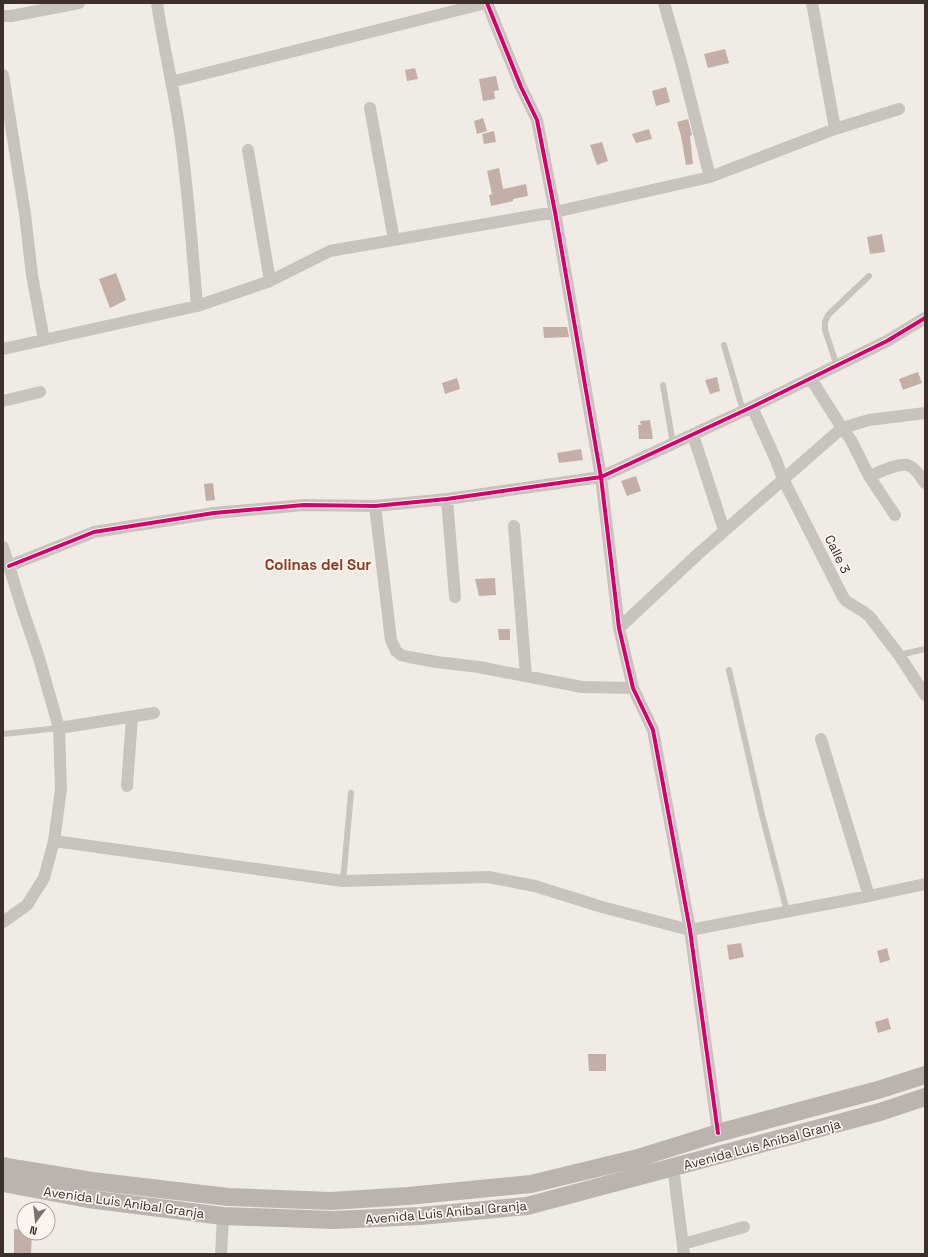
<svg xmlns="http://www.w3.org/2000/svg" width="928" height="1257" font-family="'Space Grotesk',sans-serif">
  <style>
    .building { fill: #c3afa7 }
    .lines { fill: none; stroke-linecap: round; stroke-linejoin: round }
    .lane { stroke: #c9c3be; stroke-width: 6 }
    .street { stroke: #c9c3be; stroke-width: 12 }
    .secondary { stroke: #bab3ae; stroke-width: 18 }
    .cycleway-casing { stroke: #fbf5ee; stroke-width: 6 }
    .cycleway { stroke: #d6006c; stroke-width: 4 }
    .labels { text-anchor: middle; stroke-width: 3.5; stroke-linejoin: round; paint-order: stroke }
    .street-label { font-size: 13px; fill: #3b302b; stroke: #fbf5ee }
    .quarter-label { font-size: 15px; font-weight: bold; fill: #8c3b22; stroke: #fbf5ee }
  </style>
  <rect width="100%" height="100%" fill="#f0ebe5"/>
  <path class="building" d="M 725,49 L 729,63 L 708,68 L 704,54 Z
    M 415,68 L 418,79 L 407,81 L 405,70 Z
    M 496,76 L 499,90 L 494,91 L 495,99 L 483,101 L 479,79 Z
    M 666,87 L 670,102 L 656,106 L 652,91 Z
    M 483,118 L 487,131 L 477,134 L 474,121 Z
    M 688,119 L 692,135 L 690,136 L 693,164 L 686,165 L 681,136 L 677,122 Z
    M 649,129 L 652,139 L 636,143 L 632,134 Z
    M 494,131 L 496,142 L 484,144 L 482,134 Z
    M 602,142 L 608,161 L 597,165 L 590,145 Z
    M 499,168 L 503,189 L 526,184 L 528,196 L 513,199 L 513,201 L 491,206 L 489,195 L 492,194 L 487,171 Z
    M 882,234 L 885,252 L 870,254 L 867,237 Z
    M 116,273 L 126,300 L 110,308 L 99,279 Z
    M 543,327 L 567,327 L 569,337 L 544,338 Z
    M 918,372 L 922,383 L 903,390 L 899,379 Z
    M 717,377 L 720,391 L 710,394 L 705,380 Z
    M 457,378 L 460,389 L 445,394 L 442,383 Z
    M 650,420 L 653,439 L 639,439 L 638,425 L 641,425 L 640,421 Z
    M 581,449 L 583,460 L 559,463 L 557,453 Z
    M 636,476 L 641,491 L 627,496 L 621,481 Z
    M 213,483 L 215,500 L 206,501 L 204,484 Z
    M 495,578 L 496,595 L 479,596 L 475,579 Z
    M 498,629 L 510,629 L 510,640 L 499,640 Z
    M 741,943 L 744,957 L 729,960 L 727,945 Z
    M 887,948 L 890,960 L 880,963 L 877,951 Z
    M 888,1018 L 891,1029 L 878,1033 L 875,1022 Z
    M 588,1054 L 606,1054 L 606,1071 L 589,1071 Z
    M 14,1229 L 24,1230 L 24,1233 L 32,1233 L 31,1254 L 14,1254 Z"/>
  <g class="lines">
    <path class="lane" d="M 724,345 L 743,411
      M 837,366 L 825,330 L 825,322 L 828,315 L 869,276
      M 663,385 L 673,444
      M 899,655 L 925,649
      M 729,670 L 762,815 L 787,911
      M 3,734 L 59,728
      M 343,881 L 351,793"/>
    <path class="street" d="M 157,3 C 163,44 173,85 179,126 C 188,186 192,246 197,306
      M 487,3 L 521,87 L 537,120 L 555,212 L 601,477 L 619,628 L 633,688 L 653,730 L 690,930 L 718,1133
      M 664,3 L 681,62 L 710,177
      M 812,3 L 835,129
      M 3,16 L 11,16 L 79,3
      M 3,75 L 25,214 L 32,275 L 44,340
      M 171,82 L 486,3
      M 370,108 L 394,240
      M 248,150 L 270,281
      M 3,349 L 197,306 L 270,281 L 330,251 L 555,212 L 710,177 L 835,129 L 899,109
      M 811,379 L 842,428 L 869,420 L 925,413
      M 3,401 L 40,392
      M 752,407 L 776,460 L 783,479 L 843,597 L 846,601 L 864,612 L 870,617 L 899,655 L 925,695
      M 693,435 L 724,530
      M 869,476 L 895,515
      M 447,499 L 455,597
      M 375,506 L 391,640 L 396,651 L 401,655 L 409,657 L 437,662 L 479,667 L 582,687 L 633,688
      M 514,526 L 526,676
      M 3,547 L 22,608 L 39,658 L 59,728 L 61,789 L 54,841 L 44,878 L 27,905 L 3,922
      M 9,566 L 94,532 L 214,513 L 304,505 L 375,506 L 447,499 L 601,477 L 752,407 L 887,341 L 925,318
      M 619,628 L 698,554 L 842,428 L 851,440 L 869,476 C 878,473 901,461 910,466 C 916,469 921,477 925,483
      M 59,728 L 154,713
      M 821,739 L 869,896
      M 127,786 L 132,717
      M 54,841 L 343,881 L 488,877 L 535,886 L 602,907 L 690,930 L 869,896 L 925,884
      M 673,1167 L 684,1254
      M 683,1244 L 744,1227
      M 221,1254 L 223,1216"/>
    <path class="secondary" d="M 3,1166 L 19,1169 L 92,1181 L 228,1197 L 331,1201 L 408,1196 L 531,1184 L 638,1158 L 718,1133 L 878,1090 L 925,1075
      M 3,1183 L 88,1199 L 223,1216 L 334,1220 L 420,1216 L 527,1206 L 880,1112 L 925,1097"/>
    <defs>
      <path id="cycleway" d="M 487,3 L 521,87 L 537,120 L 555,212 L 601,477 L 619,628 L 633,688 L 653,730 L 690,930 L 718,1133
        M 9,566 L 94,532 L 214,513 L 304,505 L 375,506 L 447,499 L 601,477 L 752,407 L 887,341 L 925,318"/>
    </defs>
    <use href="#cycleway" class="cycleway-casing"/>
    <use href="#cycleway" class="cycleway"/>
  </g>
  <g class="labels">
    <g class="street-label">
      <text transform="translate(838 554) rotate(64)" y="5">Calle 3</text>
      <text transform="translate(762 1144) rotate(-15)" y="5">Avenida Luis Anibal Granja</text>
      <text transform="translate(124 1202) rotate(8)" y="5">Avenida Luis Anibal Granja</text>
      <text transform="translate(446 1212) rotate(-5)" y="5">Avenida Luis Anibal Granja</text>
    </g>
    <g class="quarter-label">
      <text x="318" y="570">Colinas del Sur</text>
    </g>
  </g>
  <rect width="928" height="1257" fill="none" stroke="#3b302b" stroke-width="8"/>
  <g transform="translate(36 1221) rotate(195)"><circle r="19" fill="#fbf5ee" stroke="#aea6a0"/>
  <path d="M0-3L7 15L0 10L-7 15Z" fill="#7a716c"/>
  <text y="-6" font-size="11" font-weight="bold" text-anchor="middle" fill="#3b302b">N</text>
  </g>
</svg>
